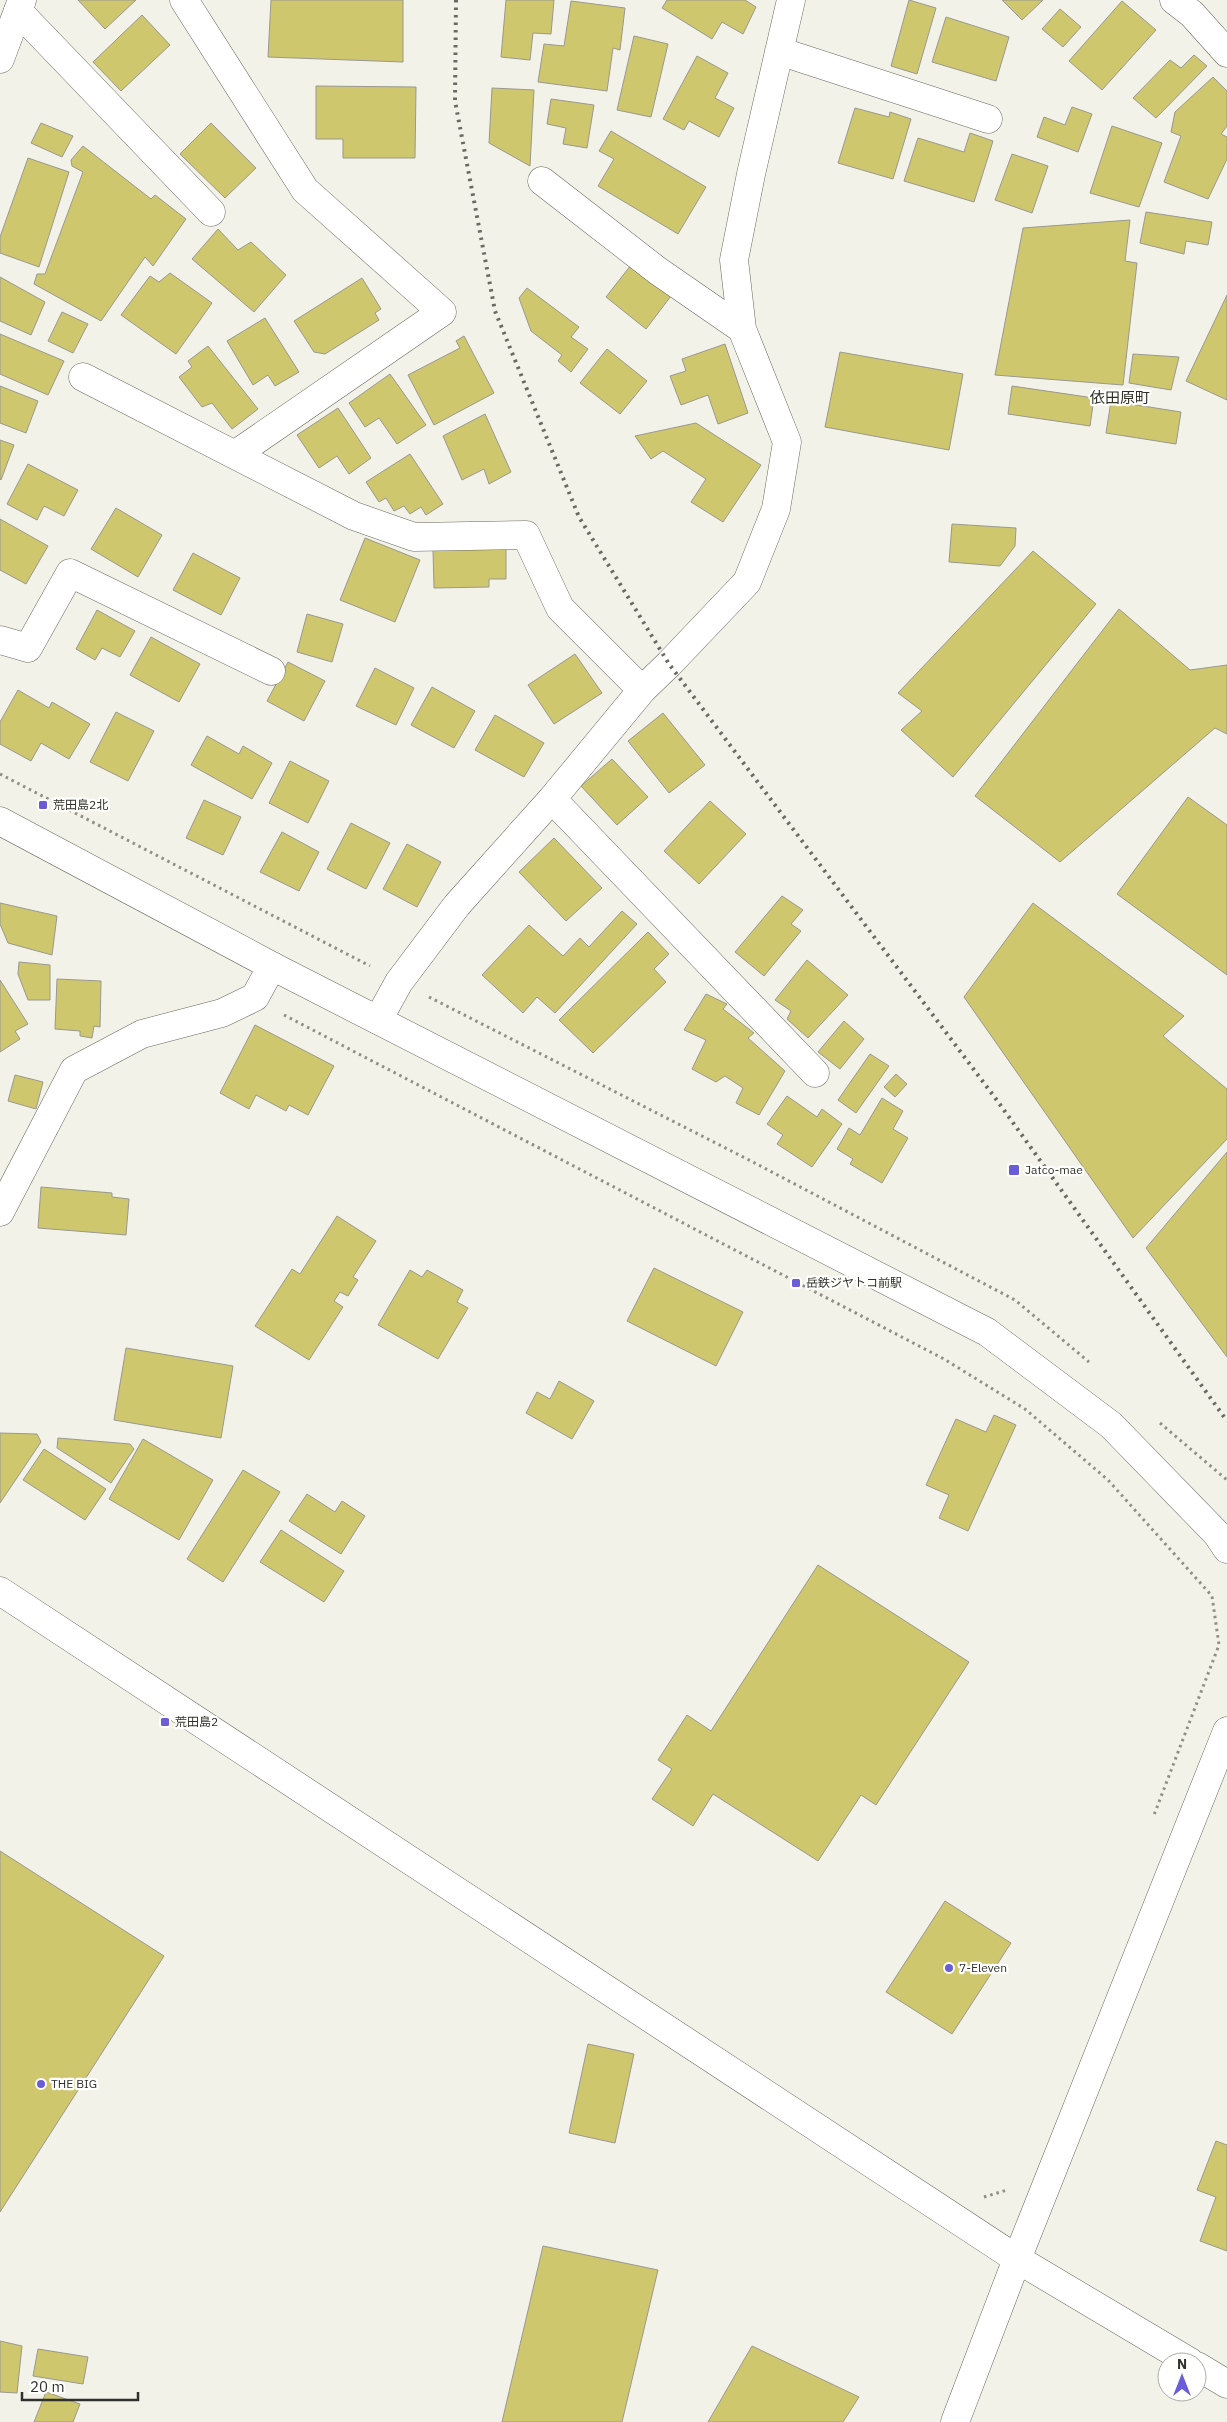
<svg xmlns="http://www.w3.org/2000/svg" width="1227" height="2422" font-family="'IBM Plex Sans','Noto Sans JP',sans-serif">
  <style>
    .building { fill: #cfc76d; stroke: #999890 }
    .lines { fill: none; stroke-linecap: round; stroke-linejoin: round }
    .street-casing { stroke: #696960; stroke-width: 29 }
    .secondary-casing { stroke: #696960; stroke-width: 29 }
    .path { stroke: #8f8f88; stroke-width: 3; stroke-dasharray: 2.5 4; stroke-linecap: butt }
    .street { stroke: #fff; stroke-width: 28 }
    .secondary { stroke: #fff; stroke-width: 28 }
    .rail { stroke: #6a6a65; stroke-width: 4; stroke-dasharray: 2.5 5; stroke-linecap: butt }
    .poi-dot { fill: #6b5dd7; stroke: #fffffd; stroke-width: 2 }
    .labels { text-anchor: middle; stroke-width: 4.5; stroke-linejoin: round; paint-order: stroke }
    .poi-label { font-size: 12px; fill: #30302d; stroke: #fffffd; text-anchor: start }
    .quarter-label { font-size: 15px; fill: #313129; stroke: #fffffd }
  </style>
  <rect width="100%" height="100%" fill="#f3f2e8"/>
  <path class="building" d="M 78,0 L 136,0 L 105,29 Z
    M 271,0 L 403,0 L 403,62 L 268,57 Z
    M 506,0 L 554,0 L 551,34 L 533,33 L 530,60 L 501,57 Z
    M 667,0 L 745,0 L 756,7 L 743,34 L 722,22 L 712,39 L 662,8 Z
    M 909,0 L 936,8 L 917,74 L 891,66 Z
    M 1002,0 L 1043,0 L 1022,20 Z
    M 571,1 L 625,8 L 620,50 L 613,48 L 607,91 L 538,82 L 544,44 L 564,46 Z
    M 1122,1 L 1156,30 L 1102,90 L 1069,61 Z
    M 1060,9 L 1081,27 L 1063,47 L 1042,29 Z
    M 142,15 L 170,45 L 121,91 L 93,62 Z
    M 946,17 L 1009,37 L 996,81 L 932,62 Z
    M 634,36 L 668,44 L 651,117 L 617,110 Z
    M 1194,55 L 1207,66 L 1156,118 L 1133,98 L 1170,60 L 1181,68 Z
    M 697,56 L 728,73 L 715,98 L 734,108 L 719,137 L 689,121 L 684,130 L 663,119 Z
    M 1213,77 L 1227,91 L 1227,126 L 1221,134 L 1227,137 L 1227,159 L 1208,199 L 1164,182 L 1181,136 L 1171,132 L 1175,112 Z
    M 316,86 L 416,87 L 415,158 L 343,158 L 343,139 L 316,139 Z
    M 492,88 L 534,90 L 530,166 L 489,143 Z
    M 551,99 L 594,105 L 587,148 L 563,144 L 566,128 L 547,124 Z
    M 1072,107 L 1092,114 L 1078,152 L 1037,137 L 1044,117 L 1065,125 Z
    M 855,108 L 889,117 L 890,112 L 911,119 L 893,179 L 838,163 Z
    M 41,123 L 73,136 L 62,157 L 31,143 Z
    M 211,123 L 256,168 L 225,198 L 180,154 Z
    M 1112,126 L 1162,143 L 1139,207 L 1090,193 Z
    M 611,131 L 706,187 L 678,234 L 598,186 L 614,159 L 599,151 Z
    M 970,133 L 993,141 L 974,202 L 904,181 L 918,138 L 964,152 Z
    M 83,146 L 151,199 L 155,195 L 186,219 L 153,266 L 145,257 L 101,321 L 34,284 L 37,274 L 45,274 L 83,172 L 72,166 L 71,160 Z
    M 1012,154 L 1048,166 L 1032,213 L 995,200 Z
    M 28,158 L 69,172 L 39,267 L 0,253 L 0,237 Z
    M 1146,212 L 1212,222 L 1208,245 L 1186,241 L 1184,254 L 1140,243 Z
    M 1130,220 L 1125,261 L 1137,263 L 1123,385 L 995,375 L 1023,228 Z
    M 218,229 L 238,250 L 251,242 L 286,275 L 254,312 L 192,259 Z
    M 631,265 L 671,296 L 646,329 L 606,297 Z
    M 170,273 L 212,303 L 176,354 L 121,315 L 150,276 L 159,282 Z
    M 0,277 L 45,302 L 31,335 L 0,321 Z
    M 362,278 L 381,309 L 375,313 L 379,320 L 325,354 L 314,352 L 294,321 Z
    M 527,288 L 579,327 L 571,337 L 588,349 L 571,372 L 558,361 L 562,355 L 531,331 L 519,298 Z
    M 1227,295 L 1227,400 L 1186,381 Z
    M 62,312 L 88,324 L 73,353 L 48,341 Z
    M 265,318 L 299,372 L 275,386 L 268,375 L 253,385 L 227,341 Z
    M 0,334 L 64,361 L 48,395 L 0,374 Z
    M 464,336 L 494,393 L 434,425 L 408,375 L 460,348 L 456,341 Z
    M 725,344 L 748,413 L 718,424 L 708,395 L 681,405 L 670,376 L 686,371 L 682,359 Z
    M 208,346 L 258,409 L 232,429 L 212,403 L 202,407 L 179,377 L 192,367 L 188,361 Z
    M 607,349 L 647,381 L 620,414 L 580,383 Z
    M 840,352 L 963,374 L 949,450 L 825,427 Z
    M 1133,354 L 1179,357 L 1171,390 L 1129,383 Z
    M 390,374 L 426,425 L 397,444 L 379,418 L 365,427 L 349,403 Z
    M 0,386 L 38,401 L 26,433 L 0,423 Z
    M 1012,386 L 1094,398 L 1090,426 L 1008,414 Z
    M 1111,401 L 1181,412 L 1176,444 L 1106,433 Z
    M 338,408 L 371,458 L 349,474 L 337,456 L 319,468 L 297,435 Z
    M 485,414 L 511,472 L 489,484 L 484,469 L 462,480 L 443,436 Z
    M 696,423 L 761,465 L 723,522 L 691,502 L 706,479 L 663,451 L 651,459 L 635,436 Z
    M 0,440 L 14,445 L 1,480 L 0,479 Z
    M 410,454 L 443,504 L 426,515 L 421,507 L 410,514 L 404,506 L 394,511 L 386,498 L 379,502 L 366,482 Z
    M 28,464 L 78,490 L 64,516 L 44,506 L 37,520 L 7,504 Z
    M 116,508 L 162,535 L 138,577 L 91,549 Z
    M 0,519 L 48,546 L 26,584 L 0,570 Z
    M 952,524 L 1016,528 L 1015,546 L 1000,566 L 949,562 Z
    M 365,538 L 420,560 L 395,622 L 340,600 Z
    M 506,548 L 506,579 L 489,579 L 489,587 L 434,588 L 433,550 Z
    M 1033,551 L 1096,604 L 953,777 L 901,730 L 922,711 L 898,693 Z
    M 193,553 L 240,578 L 221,615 L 173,590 Z
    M 1119,609 L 1190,670 L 1227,665 L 1227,734 L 1215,728 L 1060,862 L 975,796 Z
    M 97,610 L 135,631 L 120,657 L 102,648 L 95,660 L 76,649 Z
    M 307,614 L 343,624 L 332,662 L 297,652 Z
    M 151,637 L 200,664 L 179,702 L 130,675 Z
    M 575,654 L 602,693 L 554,724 L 528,685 Z
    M 288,662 L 325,681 L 304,721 L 267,701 Z
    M 375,668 L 414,688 L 396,725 L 356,706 Z
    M 432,687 L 475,711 L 454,748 L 411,725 Z
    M 18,690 L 49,708 L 52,702 L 90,724 L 69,759 L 41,743 L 31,761 L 0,744 L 0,722 Z
    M 116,712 L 154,731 L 128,781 L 90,762 Z
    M 663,713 L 705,765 L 669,793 L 628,741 Z
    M 495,715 L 544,743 L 524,777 L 475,750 Z
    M 207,736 L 239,754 L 243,746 L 272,763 L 252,799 L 191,765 Z
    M 612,759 L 648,797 L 617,825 L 581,786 Z
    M 290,761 L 329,781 L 308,823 L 269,803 Z
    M 1188,797 L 1227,825 L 1227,975 L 1117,894 Z
    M 204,800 L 241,817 L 223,855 L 186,838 Z
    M 710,801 L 746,834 L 699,884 L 664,851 Z
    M 351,823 L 390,843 L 366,889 L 327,869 Z
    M 282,832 L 319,852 L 299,891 L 260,872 Z
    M 554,838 L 602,888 L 566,921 L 519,872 Z
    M 407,844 L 441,862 L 417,907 L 383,889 Z
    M 782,896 L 803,910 L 791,924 L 801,931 L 764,976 L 735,952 Z
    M 0,903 L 57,916 L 52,955 L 8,943 L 0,924 Z
    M 1033,903 L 1184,1016 L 1163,1036 L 1227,1089 L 1227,1139 L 1133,1238 L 964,997 Z
    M 622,911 L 637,924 L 555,1013 L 537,997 L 523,1013 L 482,975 L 529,925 L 563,956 L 580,938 L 589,947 Z
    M 648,932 L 669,954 L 654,969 L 666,982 L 593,1053 L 559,1020 Z
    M 807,960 L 848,995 L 808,1038 L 787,1019 L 791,1011 L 775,1000 Z
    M 19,962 L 50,965 L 50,1000 L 28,1000 L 18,974 Z
    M 57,979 L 101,981 L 100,1027 L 94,1026 L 92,1038 L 80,1036 L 80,1031 L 55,1029 Z
    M 0,980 L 28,1024 L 15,1031 L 20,1039 L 0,1052 Z
    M 706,994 L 727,1004 L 723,1009 L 754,1033 L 748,1038 L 785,1071 L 759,1115 L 736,1103 L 743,1088 L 725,1076 L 716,1082 L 692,1069 L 706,1040 L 684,1030 Z
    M 844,1021 L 864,1039 L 840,1069 L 818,1052 Z
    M 255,1025 L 334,1066 L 308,1115 L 289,1105 L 286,1111 L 256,1095 L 249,1109 L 220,1093 Z
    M 870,1054 L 889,1066 L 856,1113 L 838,1100 Z
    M 896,1074 L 907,1084 L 895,1097 L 884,1087 Z
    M 15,1075 L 43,1082 L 36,1109 L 8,1101 Z
    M 787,1096 L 817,1117 L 822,1109 L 842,1124 L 812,1167 L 777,1144 L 783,1135 L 767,1124 Z
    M 882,1098 L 903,1111 L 893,1129 L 908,1138 L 882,1183 L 850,1164 L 853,1159 L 837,1149 L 849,1128 L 860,1135 Z
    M 1227,1152 L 1227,1357 L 1146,1248 Z
    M 41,1187 L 112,1193 L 112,1197 L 129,1199 L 126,1235 L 38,1228 Z
    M 337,1216 L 376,1241 L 353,1277 L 358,1280 L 348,1296 L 340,1292 L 334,1301 L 343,1307 L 309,1360 L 255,1326 L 292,1269 L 300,1274 Z
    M 654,1268 L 743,1312 L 716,1366 L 627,1321 Z
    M 410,1270 L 422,1277 L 427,1270 L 463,1290 L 457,1302 L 468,1308 L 438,1359 L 378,1325 Z
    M 126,1348 L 233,1366 L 221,1438 L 114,1420 Z
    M 559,1381 L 594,1401 L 572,1439 L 526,1413 L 537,1392 L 550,1399 Z
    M 994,1415 L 1016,1425 L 968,1531 L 939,1518 L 949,1495 L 926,1485 L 956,1419 L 986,1432 Z
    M 0,1433 L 37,1434 L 41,1442 L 0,1503 Z
    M 58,1438 L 130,1444 L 134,1449 L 111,1483 L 57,1448 Z
    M 143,1439 L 213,1480 L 179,1540 L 109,1499 Z
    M 44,1449 L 106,1489 L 85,1520 L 23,1480 Z
    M 243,1470 L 280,1492 L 223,1582 L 187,1559 Z
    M 307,1494 L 335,1512 L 342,1501 L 365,1516 L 341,1554 L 289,1521 Z
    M 281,1530 L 344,1571 L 324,1602 L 260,1562 Z
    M 818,1565 L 969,1662 L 876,1805 L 861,1795 L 818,1861 L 713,1794 L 693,1826 L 652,1799 L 672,1769 L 658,1760 L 687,1715 L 711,1731 Z
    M 0,1851 L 164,1956 L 0,2212 Z
    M 945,1901 L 1011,1943 L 952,2034 L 886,1992 Z
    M 588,2044 L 634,2054 L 615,2143 L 569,2133 Z
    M 1216,2141 L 1227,2145 L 1227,2251 L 1200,2241 L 1216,2197 L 1197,2190 Z
    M 543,2246 L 658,2270 L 622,2422 L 502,2422 Z
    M 0,2341 L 22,2346 L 17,2393 L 0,2392 Z
    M 752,2346 L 859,2397 L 843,2422 L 708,2422 Z
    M 38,2349 L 88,2357 L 83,2384 L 33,2376 Z
    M 46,2392 L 80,2404 L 73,2422 L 34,2422 Z"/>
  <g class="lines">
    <defs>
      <path id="street" d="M 184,0 L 305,190 L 442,312 L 236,454
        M 1174,0 L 1192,14 L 1227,53
        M 18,11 L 211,212
        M 779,51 L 988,119
        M 542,181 L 658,271 L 742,329
        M 83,377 L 354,516 L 414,537 L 526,535 L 560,608 L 642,690
        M 0,640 L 28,648 L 70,573 L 271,671
        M 552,799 L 815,1073
        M 378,1020 L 399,982 L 457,905 L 552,799 L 642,690 L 669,664 L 747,582 L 776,509 L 787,442 L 742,329 L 734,260 L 751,174 L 791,0
        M 0,1212 L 74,1070 L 142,1034 L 222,1013 L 255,997 L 272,966"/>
      <path id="secondary" d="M 0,59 L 22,0
        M 0,821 L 272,966 L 987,1332 L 1111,1425 L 1217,1534 L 1227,1549
        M 0,1591 L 1017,2259 L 1190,2362
        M 1197,2366 L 1227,2384
        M 955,2422 L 1017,2259 L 1227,1731"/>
    </defs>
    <use href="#street" class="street-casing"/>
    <use href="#secondary" class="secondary-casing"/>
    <path class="path" d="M 0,774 L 370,966
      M 429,997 L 751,1161 L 1015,1300 L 1089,1362
      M 284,1015 L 944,1359 L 1025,1409 L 1108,1480 L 1212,1596 L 1219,1645 L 1154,1815
      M 1160,1423 L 1227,1480
      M 984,2197 L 1007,2190"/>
    <use href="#street" class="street"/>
    <use href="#secondary" class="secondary"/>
    <path class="rail" d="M 456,0 L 455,101 L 495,311 L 579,517 L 669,664 L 996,1099 L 1227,1421"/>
  </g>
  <g class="poi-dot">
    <rect x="38" y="800" width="10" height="10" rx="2.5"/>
    <rect x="1008" y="1164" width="12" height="12" rx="2.5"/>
    <rect x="791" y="1278" width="10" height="10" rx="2.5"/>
    <rect x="160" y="1717" width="10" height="10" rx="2.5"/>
    <circle cx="949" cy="1968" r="5"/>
    <circle cx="41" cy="2084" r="5"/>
  </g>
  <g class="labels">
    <g class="poi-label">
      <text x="53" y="809">荒田島2北</text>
      <text x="1025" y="1174">Jatco-mae</text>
      <text x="806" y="1287">岳鉄ジヤトコ前駅</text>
      <text x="175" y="1726">荒田島2</text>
      <text x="959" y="1972">7-Eleven</text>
      <text x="51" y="2088">THE BIG</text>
    </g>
    <g class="quarter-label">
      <text x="1120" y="403">依田原町</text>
    </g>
  </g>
  <g transform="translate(1182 2377)"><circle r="24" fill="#fffffd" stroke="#acacaa"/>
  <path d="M0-4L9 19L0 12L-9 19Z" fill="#6b5dd7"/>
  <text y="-8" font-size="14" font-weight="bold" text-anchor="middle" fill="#30302d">N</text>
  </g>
  <path d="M22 2392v8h116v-8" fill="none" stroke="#30302d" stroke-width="2.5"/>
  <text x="30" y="2392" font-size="15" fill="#30302d" stroke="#fffffd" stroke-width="4" paint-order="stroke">20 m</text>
</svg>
